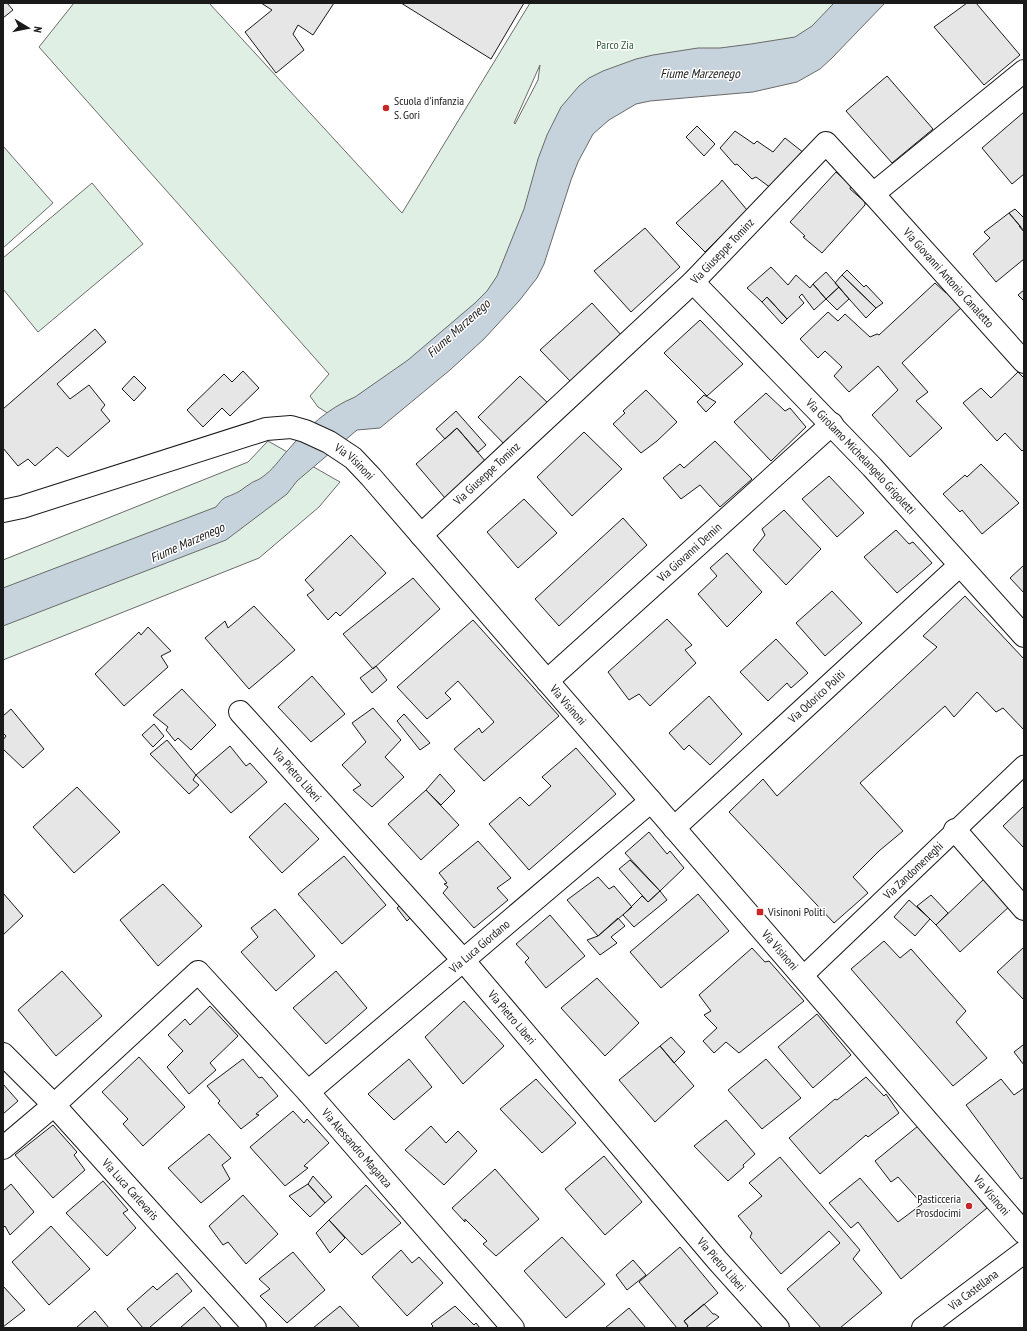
<svg xmlns="http://www.w3.org/2000/svg" width="1027" height="1331" font-family="'PT Sans Narrow',sans-serif">
  <style>
    .green { fill: #e0efe3; stroke: #6a6a6a; fill-rule: evenodd }
    .water { fill: #c6d2dc; stroke: #6a6a6a }
    .building { fill: #e6e6e6; stroke: #1a1a1a }
    .lines { fill: none; stroke-linecap: round; stroke-linejoin: round }
    .pedestrian-casing { stroke: #1a1a1a; stroke-width: 21 }
    .minor-casing { stroke: #1a1a1a; stroke-width: 24 }
    .tertiary-casing { stroke: #1a1a1a; stroke-width: 24 }
    .pedestrian { stroke: #fff; stroke-width: 19 }
    .minor { stroke: #fff; stroke-width: 22 }
    .tertiary { stroke: #fff; stroke-width: 22 }
    .poi-dot { fill: #c62828; stroke: #fff; stroke-width: 1.5 }
    .labels { text-anchor: middle; stroke-width: 3; stroke-linejoin: round; paint-order: stroke }
    .park-label { font-size: 12px; fill: #2b5a34; stroke: #fff }
    .poi-label { font-size: 12px; fill: #1a1a1a; stroke: #fff; text-anchor: start }
    .street-label { font-size: 12px; fill: #1a1a1a; stroke: #fff }
    .water-label { font-size: 13px; font-style: italic; fill: #1a1a1a; stroke: #fff }
  </style>
  <rect width="100%" height="100%" fill="#fff"/>
  <path class="green" d="M 74,3 L 209,3 L 402,213 L 530,3 L 845,3 L 805,41 L 613,92 L 513,269 L 350,427 L 318,407 L 310,396 L 329,374 L 39,47 ZM 540,65 L 538,80 L 515,124 L 514,123 Z
    M 3,146 L 53,203 L 3,248 Z
    M 92,183 L 143,244 L 38,332 L 3,289 L 3,258 Z
    M 268,441 L 340,482 L 319,507 L 259,558 L 3,660 L 3,560 L 248,462 Z"/>
  <path class="water" d="M 834,3 L 885,3 L 831,59 L 820,69 L 797,82 L 753,92 L 650,101 L 636,104 L 609,120 L 593,134 L 578,162 L 571,180 L 544,264 L 537,278 L 519,301 L 484,339 L 450,370 L 380,428 L 357,430 L 297,481 L 287,494 L 226,540 L 3,626 L 3,588 L 216,507 C 226,494 225,499 238,492 C 242,490 246,486 250,484 C 253,481 257,481 261,478 C 274,469 278,461 288,450 C 307,428 328,408 355,397 L 408,360 L 475,303 L 487,291 L 497,276 L 524,209 L 538,159 L 547,135 L 561,107 L 579,86 L 589,78 L 603,71 L 636,59 L 653,55 L 698,48 L 720,48 L 751,44 L 795,37 L 812,26 Z"/>
  <path class="building" d="M 3,3 L 7,3 L 13,10 L 3,18 Z
    M 261,3 L 334,3 L 313,35 L 298,25 L 293,34 L 304,50 L 276,73 L 245,32 L 272,10 Z
    M 401,3 L 524,3 L 491,59 Z
    M 967,3 L 976,3 L 1020,55 L 984,85 L 934,27 Z
    M 887,76 L 933,129 L 892,163 L 846,111 Z
    M 1024,112 L 1024,174 L 1012,184 L 982,148 Z
    M 697,126 L 715,144 L 704,156 L 686,137 Z
    M 735,131 L 754,144 L 757,141 L 773,152 L 785,138 L 804,153 L 771,188 L 756,177 L 752,179 L 737,164 L 735,165 L 720,148 Z
    M 836,172 L 851,185 L 850,189 L 865,202 L 865,205 L 822,253 L 803,237 L 805,236 L 790,222 Z
    M 722,180 L 747,210 L 705,252 L 676,223 L 719,184 Z
    M 1015,209 L 1024,218 L 1024,231 L 1009,213 Z
    M 1009,213 L 1021,227 L 1019,226 L 1024,232 L 1024,259 L 996,282 L 973,254 L 990,238 L 984,232 Z
    M 645,228 L 680,267 L 631,312 L 594,271 Z
    M 771,267 L 788,285 L 796,275 L 810,288 L 813,284 L 826,299 L 814,310 L 802,294 L 799,297 L 804,303 L 787,319 L 767,297 L 762,302 L 747,288 Z
    M 847,270 L 864,287 L 866,285 L 883,303 L 876,308 L 842,275 Z
    M 826,272 L 839,287 L 826,299 L 813,284 Z
    M 842,275 L 876,308 L 866,318 L 835,283 Z
    M 935,283 L 946,293 L 949,290 L 963,306 L 902,363 L 928,392 L 916,401 L 942,428 L 910,457 L 872,415 L 898,390 L 878,366 L 849,392 L 834,376 L 842,367 L 825,351 L 818,358 L 800,339 L 828,312 L 838,321 L 845,314 L 870,337 L 877,334 L 879,335 Z
    M 839,287 L 849,299 L 837,310 L 826,299 Z
    M 1024,290 L 1024,301 L 1018,295 Z
    M 767,297 L 787,319 L 782,324 L 762,302 Z
    M 592,303 L 623,337 L 572,383 L 540,350 Z
    M 700,320 L 743,364 L 707,396 L 664,353 Z
    M 95,329 L 106,342 L 57,384 L 70,399 L 89,385 L 105,405 L 101,410 L 110,421 L 68,457 L 57,447 L 35,466 L 28,459 L 18,466 L 3,448 L 3,409 Z
    M 243,371 L 259,388 L 230,416 L 222,408 L 203,427 L 187,410 L 224,374 L 232,382 Z
    M 1018,372 L 1024,378 L 1024,449 L 1022,451 L 1005,433 L 997,441 L 963,403 L 981,388 L 991,398 Z
    M 134,376 L 146,388 L 134,401 L 122,389 Z
    M 520,376 L 552,407 L 508,448 L 478,417 Z
    M 646,390 L 677,422 L 657,441 L 641,453 L 613,424 L 625,413 L 623,411 Z
    M 766,393 L 785,411 L 790,408 L 806,427 L 771,461 L 734,422 Z
    M 704,395 L 716,402 L 706,412 L 697,402 Z
    M 456,411 L 486,445 L 478,452 L 457,428 L 445,439 L 436,429 Z
    M 457,428 L 486,462 L 445,498 L 416,464 Z
    M 584,432 L 622,469 L 572,516 L 537,477 Z
    M 715,441 L 752,479 L 720,507 L 700,485 L 681,499 L 663,478 L 680,464 L 684,468 Z
    M 981,464 L 1019,503 L 982,534 L 962,510 L 960,512 L 943,494 L 965,475 L 967,477 Z
    M 829,476 L 864,513 L 837,537 L 802,499 Z
    M 524,499 L 557,533 L 518,568 L 487,532 Z
    M 784,510 L 821,549 L 786,585 L 753,550 L 765,535 L 762,529 Z
    M 623,518 L 647,545 L 559,626 L 535,599 Z
    M 896,530 L 909,544 L 913,542 L 932,563 L 897,593 L 864,557 Z
    M 351,535 L 386,573 L 340,616 L 336,612 L 328,620 L 307,595 L 314,590 L 305,580 Z
    M 727,553 L 762,592 L 727,627 L 698,594 L 717,576 L 710,568 Z
    M 1024,565 L 1024,593 L 1010,578 Z
    M 413,578 L 440,609 L 373,669 L 343,634 Z
    M 832,591 L 862,623 L 825,656 L 796,623 Z
    M 965,596 L 1024,659 L 1024,730 L 1003,708 L 996,712 L 977,692 L 954,717 L 945,706 L 860,783 L 903,831 L 879,851 L 853,877 L 868,893 L 834,923 L 729,812 L 763,779 L 777,796 L 937,647 L 923,636 Z
    M 254,606 L 295,650 L 249,689 L 205,638 L 225,621 L 228,628 Z
    M 667,619 L 692,645 L 685,650 L 696,663 L 650,706 L 639,694 L 629,700 L 608,672 Z
    M 473,620 L 559,716 L 484,781 L 454,749 L 479,728 L 482,733 L 494,722 L 458,681 L 445,693 L 451,699 L 427,719 L 397,687 Z
    M 148,627 L 171,651 L 161,656 L 168,667 L 124,706 L 95,674 L 139,632 L 141,635 Z
    M 776,639 L 808,673 L 791,688 L 787,683 L 768,701 L 740,672 Z
    M 376,666 L 387,680 L 372,693 L 360,678 Z
    M 312,676 L 345,714 L 311,742 L 278,707 Z
    M 182,689 L 216,725 L 191,750 L 178,738 L 175,741 L 166,730 L 168,727 L 153,715 Z
    M 709,696 L 742,734 L 710,765 L 689,745 L 684,750 L 669,733 Z
    M 373,708 L 401,740 L 385,757 L 404,777 L 372,807 L 353,790 L 361,785 L 342,765 L 366,742 L 352,723 Z
    M 11,709 L 44,749 L 23,768 L 3,749 L 3,740 L 6,736 L 3,733 L 3,716 Z
    M 404,714 L 430,743 L 420,750 L 397,721 Z
    M 154,724 L 164,736 L 153,747 L 142,735 Z
    M 167,740 L 196,775 L 193,780 L 199,785 L 189,794 L 150,754 Z
    M 230,746 L 246,766 L 250,763 L 267,782 L 231,813 L 196,775 Z
    M 576,748 L 616,794 L 529,870 L 489,824 L 520,797 L 529,806 L 551,786 L 542,777 Z
    M 440,774 L 455,791 L 441,805 L 426,790 Z
    M 77,787 L 120,832 L 74,873 L 33,827 Z
    M 426,790 L 459,825 L 421,860 L 388,824 Z
    M 285,803 L 319,839 L 282,873 L 249,837 Z
    M 1024,806 L 1024,848 L 1003,826 Z
    M 649,832 L 667,854 L 670,851 L 684,868 L 660,891 L 625,853 Z
    M 478,841 L 511,878 L 497,888 L 508,900 L 474,928 L 443,893 L 448,887 L 444,884 L 447,883 L 439,873 Z
    M 344,856 L 386,905 L 342,944 L 298,894 Z
    M 630,860 L 660,891 L 648,902 L 619,869 Z
    M 598,877 L 609,889 L 614,886 L 632,907 L 598,936 L 567,900 Z
    M 985,878 L 1011,905 L 960,952 L 936,925 Z
    M 163,884 L 202,926 L 158,966 L 120,920 Z
    M 660,891 L 667,900 L 634,927 L 623,915 L 642,896 L 648,902 Z
    M 3,893 L 23,916 L 3,935 Z
    M 698,894 L 729,931 L 661,988 L 630,952 Z
    M 931,895 L 948,913 L 936,925 L 917,906 Z
    M 909,900 L 930,919 L 915,936 L 894,917 Z
    M 405,901 L 415,913 L 407,921 L 397,908 Z
    M 275,909 L 315,956 L 276,991 L 241,952 L 258,937 L 251,928 Z
    M 550,915 L 585,956 L 546,988 L 525,962 L 529,958 L 516,944 Z
    M 618,918 L 625,926 L 611,937 L 617,943 L 600,955 L 587,940 L 598,936 Z
    M 884,941 L 900,958 L 911,949 L 966,1011 L 956,1022 L 987,1058 L 953,1086 L 851,969 Z
    M 1024,947 L 1024,1000 L 997,972 Z
    M 752,948 L 765,962 L 769,961 L 804,1001 L 739,1053 L 726,1042 L 714,1053 L 703,1041 L 717,1028 L 704,1015 L 711,1011 L 699,995 Z
    M 62,971 L 102,1016 L 56,1056 L 18,1010 Z
    M 336,971 L 367,1008 L 326,1044 L 293,1008 Z
    M 597,978 L 639,1023 L 605,1056 L 561,1008 Z
    M 464,1001 L 504,1046 L 463,1084 L 425,1037 Z
    M 210,1006 L 238,1036 L 210,1063 L 216,1070 L 189,1094 L 167,1067 L 183,1051 L 168,1035 L 185,1019 L 190,1025 Z
    M 817,1014 L 851,1055 L 813,1088 L 778,1047 Z
    M 671,1037 L 685,1052 L 674,1063 L 660,1046 Z
    M 1023,1045 L 1024,1046 L 1024,1065 L 1014,1052 Z
    M 660,1046 L 694,1086 L 655,1122 L 619,1080 Z
    M 139,1057 L 185,1107 L 143,1146 L 123,1124 L 128,1119 L 102,1092 Z
    M 243,1059 L 259,1078 L 262,1077 L 278,1096 L 256,1114 L 259,1115 L 241,1129 L 218,1103 L 220,1101 L 207,1086 Z
    M 409,1059 L 432,1087 L 394,1120 L 368,1094 Z
    M 766,1059 L 801,1098 L 762,1129 L 728,1090 Z
    M 866,1077 L 884,1096 L 886,1094 L 899,1113 L 868,1137 L 866,1135 L 820,1174 L 789,1138 L 835,1099 L 837,1100 Z
    M 536,1079 L 576,1123 L 542,1153 L 500,1109 Z
    M 1001,1079 L 1014,1095 L 1024,1088 L 1024,1177 L 1021,1179 L 966,1105 Z
    M 3,1084 L 18,1101 L 3,1114 Z
    M 293,1111 L 304,1123 L 307,1119 L 329,1143 L 304,1166 L 308,1168 L 285,1186 L 250,1147 Z
    M 726,1120 L 755,1154 L 743,1165 L 744,1167 L 728,1181 L 694,1146 Z
    M 53,1125 L 77,1152 L 74,1155 L 85,1170 L 53,1198 L 15,1155 Z
    M 431,1126 L 446,1143 L 458,1131 L 477,1151 L 444,1185 L 405,1150 Z
    M 918,1126 L 987,1208 L 901,1279 L 858,1222 L 851,1228 L 829,1203 L 860,1178 L 898,1222 L 922,1204 L 898,1177 L 891,1182 L 875,1161 Z
    M 209,1134 L 231,1158 L 222,1165 L 230,1179 L 201,1203 L 168,1168 Z
    M 604,1156 L 642,1202 L 605,1235 L 565,1189 Z
    M 780,1157 L 860,1250 L 853,1259 L 882,1293 L 840,1328 L 821,1328 L 787,1289 L 840,1243 L 829,1231 L 781,1274 L 750,1237 L 752,1233 L 738,1216 L 762,1196 L 749,1183 Z
    M 495,1169 L 539,1219 L 496,1256 L 483,1244 L 487,1241 L 465,1219 L 465,1222 L 452,1208 Z
    M 313,1176 L 332,1197 L 325,1203 L 308,1184 Z
    M 103,1181 L 128,1210 L 123,1213 L 136,1228 L 107,1256 L 66,1213 Z
    M 11,1184 L 34,1212 L 10,1235 L 5,1226 L 3,1228 L 3,1191 Z
    M 308,1184 L 325,1203 L 310,1217 L 289,1196 Z
    M 366,1185 L 401,1223 L 362,1255 L 329,1220 Z
    M 243,1195 L 278,1234 L 246,1264 L 228,1242 L 223,1245 L 209,1226 Z
    M 329,1220 L 345,1238 L 330,1253 L 316,1233 Z
    M 51,1226 L 90,1269 L 49,1305 L 12,1262 Z
    M 562,1237 L 605,1284 L 566,1318 L 524,1271 Z
    M 680,1247 L 718,1293 L 684,1321 L 688,1326 L 686,1328 L 677,1328 L 639,1282 Z
    M 401,1250 L 412,1263 L 419,1257 L 443,1283 L 407,1316 L 372,1277 Z
    M 293,1252 L 325,1290 L 287,1323 L 260,1296 L 270,1289 L 259,1279 Z
    M 633,1260 L 646,1275 L 627,1290 L 616,1275 Z
    M 177,1273 L 192,1291 L 149,1328 L 143,1328 L 127,1309 L 153,1286 L 157,1290 Z
    M 3,1286 L 25,1310 L 3,1327 Z
    M 704,1304 L 713,1314 L 715,1314 L 719,1317 L 705,1328 L 686,1328 L 688,1326 L 684,1321 Z
    M 340,1306 L 360,1328 L 313,1328 Z
    M 455,1306 L 474,1325 L 476,1323 L 480,1328 L 431,1328 L 433,1326 L 431,1324 Z
    M 204,1307 L 222,1328 L 180,1328 Z
    M 629,1308 L 646,1328 L 605,1328 Z
    M 95,1311 L 109,1328 L 76,1328 Z"/>
  <g class="lines">
    <defs>
      <g id="pedestrian">
        <path id="s1" d="M 802,977 L 1024,765"/>
      </g>
      <g id="minor">
        <path id="s2" d="M 873,194 L 1024,362"/>
        <path id="s3" d="M 693,282 L 872,467 L 1024,636"/>
        <path id="s4" d="M 3,511 L 22,507 L 266,429 L 291,427 L 305,431 L 329,442 L 353,458 L 371,477 L 1024,1233"/>
        <path id="s5" d="M 421,535 L 693,282 L 826,143 L 873,194 L 1024,71"/>
        <path id="s6" d="M 547,681 L 832,424"/>
        <path id="s7" d="M 240,712 L 463,960 L 717,1260 L 778,1328"/>
        <path id="s8" d="M 674,828 L 960,565"/>
        <path d="M 955,830 L 1024,909"/>
        <path id="s9" d="M 3,1054 L 54,1105 L 255,1328"/>
        <path id="s10" d="M 308,1092 L 651,801"/>
        <path id="s11" d="M 3,1148 L 54,1105 L 198,972 L 308,1092 L 513,1328"/>
      </g>
      <g id="tertiary">
        <path id="s12" d="M 923,1328 L 1024,1252"/>
      </g>
    </defs>
    <use href="#pedestrian" class="pedestrian-casing"/>
    <use href="#minor" class="minor-casing"/>
    <use href="#tertiary" class="tertiary-casing"/>
    <use href="#pedestrian" class="pedestrian"/>
    <use href="#minor" class="minor"/>
    <use href="#tertiary" class="tertiary"/>
  </g>
  <g class="poi-dot">
    <circle cx="386" cy="108" r="4"/>
    <rect x="756" y="908" width="8" height="8" rx="2"/>
    <circle cx="969" cy="1206" r="4"/>
  </g>
  <g class="labels">
    <g class="park-label">
      <text x="615" y="49">Parco Zia</text>
    </g>
    <g class="poi-label">
      <text x="394" y="105">Scuola d'infanzia<tspan x="394" dy="14">S. Gori</tspan></text>
      <text x="768" y="916">Visinoni Politi</text>
      <text x="961" y="1203" text-anchor="end">Pasticceria<tspan x="961" dy="14">Prosdocimi</tspan></text>
    </g>
    <g class="street-label">
      <text dy="4" stroke="none"><textPath href="#s5" startOffset="414">Via Giuseppe Tominz</textPath></text>
      <text dy="4" stroke="none"><textPath href="#s2" startOffset="113">Via Giovanni Antonio Canaletto</textPath></text>
      <text dy="4" stroke="none"><textPath href="#s3" startOffset="242">Via Girolamo Michelangelo Grigoletti</textPath></text>
      <text dy="4" stroke="none"><textPath href="#s4" startOffset="374">Via Visinoni</textPath></text>
      <text dy="4" stroke="none"><textPath href="#s5" startOffset="90">Via Giuseppe Tominz</textPath></text>
      <text dy="4" stroke="none"><textPath href="#s6" startOffset="192">Via Giovanni Demin</textPath></text>
      <text dy="4" stroke="none"><textPath href="#s8" startOffset="194">Via Odorico Politi</textPath></text>
      <text dy="4" stroke="none"><textPath href="#s4" startOffset="698">Via Visinoni</textPath></text>
      <text dy="4" stroke="none"><textPath href="#s7" startOffset="85">Via Pietro Liberi</textPath></text>
      <text dy="4" stroke="none"><textPath href="#s1" startOffset="154">Via Zandomeneghi</textPath></text>
      <text dy="4" stroke="none"><textPath href="#s10" startOffset="225">Via Luca Giordano</textPath></text>
      <text dy="4" stroke="none"><textPath href="#s4" startOffset="1022">Via Visinoni</textPath></text>
      <text dy="4" stroke="none"><textPath href="#s7" startOffset="409">Via Pietro Liberi</textPath></text>
      <text dy="4" stroke="none"><textPath href="#s11" startOffset="500">Via Alessandro Maganza</textPath></text>
      <text dy="4" stroke="none"><textPath href="#s9" startOffset="186">Via Luca Carlevaris</textPath></text>
      <text dy="4" stroke="none"><textPath href="#s4" startOffset="1346">Via Visinoni</textPath></text>
      <text dy="4" stroke="none"><textPath href="#s7" startOffset="733">Via Pietro Liberi</textPath></text>
      <text dy="4" stroke="none"><textPath href="#s12" startOffset="63">Via Castellana</textPath></text>
    </g>
    <g class="water-label">
      <text x="700" y="78">Fiume Marzenego</text>
      <text transform="translate(458 328) rotate(-42)" y="5">Fiume Marzenego</text>
      <text transform="translate(187 542) rotate(-24)" y="5">Fiume Marzenego</text>
    </g>
  </g>
  <rect width="1027" height="1331" fill="none" stroke="#1a1a1a" stroke-width="8"/>
  <g transform="translate(28 28) rotate(100)" stroke="#ffffff" stroke-width="3" paint-order="stroke">
  <path d="M0-3L7 15L0 10L-7 15Z" fill="#1a1a1a"/>
  <text y="-6" font-size="11" font-weight="bold" text-anchor="middle" fill="#1a1a1a">N</text>
  </g>
</svg>
